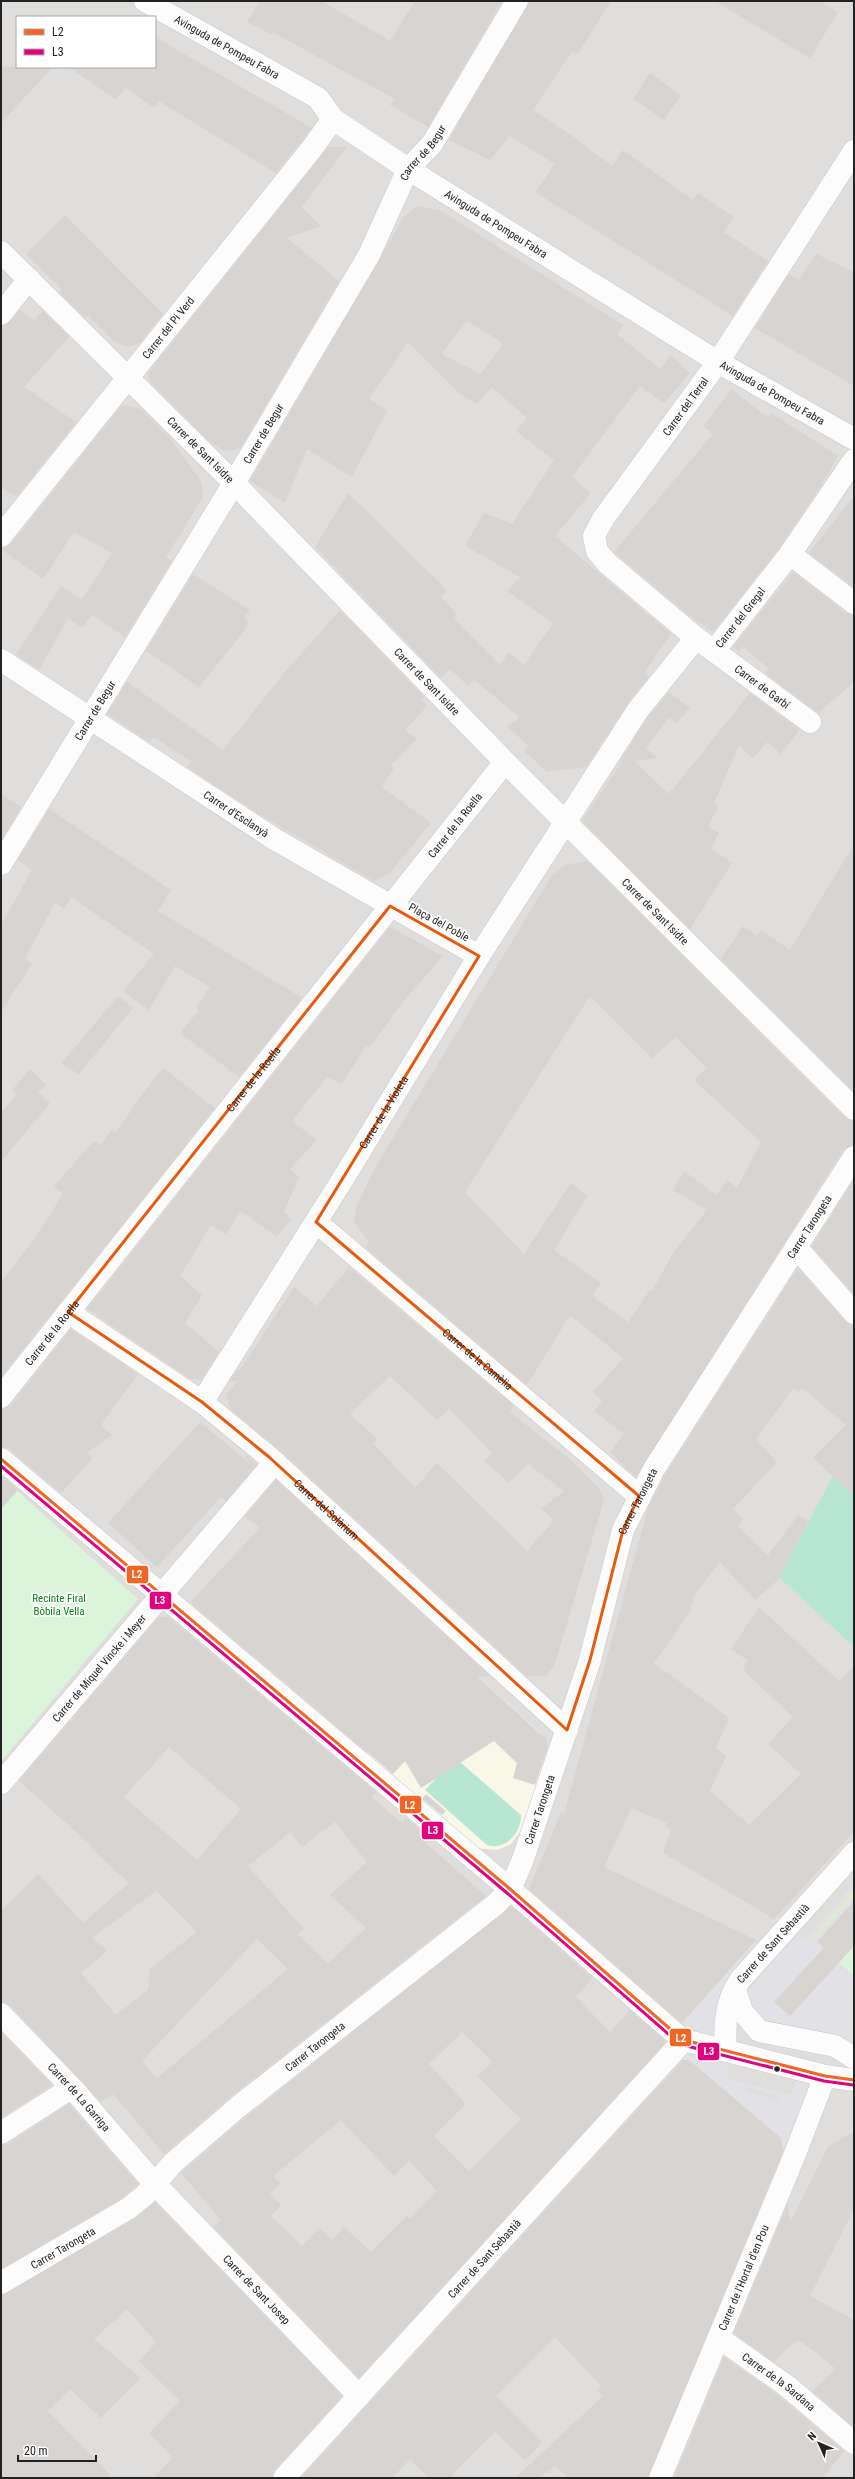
<svg xmlns="http://www.w3.org/2000/svg" width="855" height="2479" font-family="'Roboto Condensed',sans-serif">
  <style>
    .residential { fill: #dfdedc; fill-rule: evenodd }
    .education { fill: #f8f7e8 }
    .grass { fill: #ddeccb }
    .park { fill: #daf5da }
    .pitch { fill: #b7e6d2 }
    .plaza { fill: #e2e1e5; fill-rule: evenodd }
    .building { fill: #d7d4d2; fill-rule: evenodd }
    .lines { fill: none; stroke-linecap: round; stroke-linejoin: round }
    .minor-casing { stroke: #c9c8c7; stroke-width: 23 }
    .minor { stroke: #fdfcfc; stroke-width: 22 }
    .bus-1-casing { stroke: #fff; stroke-width: 6 }
    .bus-2-casing { stroke: #fff; stroke-width: 6 }
    .bus-1 { stroke: #f26522; stroke-width: 3 }
    .bus-2 { stroke: #e5007d; stroke-width: 3 }
    .marked { fill: none; stroke: #e8590c; stroke-width: 3; stroke-linejoin: round }
    .bus-dot { fill: #222; stroke: #fff; stroke-width: 1.5 }
    .labels { text-anchor: middle; stroke-width: 3.5; stroke-linejoin: round; paint-order: stroke }
    .street-label { font-size: 11px; fill: #222; stroke: #fff }
    .park-label { font-size: 11px; fill: #0c8416; stroke: #fff }
    .line-badge { stroke: #fff; stroke-width: 1.5 }
    .badge-label { font-size: 11px; text-anchor: middle; font-weight: bold; fill: #fff }
  </style>
  <rect width="100%" height="100%" fill="#f0eeeb"/>
  <path class="residential" d="M 1,1 L 854,1 L 854,2478 L 1,2478 ZM 17,17 L 155,17 L 155,67 L 17,67 Z"/>
  <path class="education" d="M 461,1661 L 540,1733 L 548,1745 L 522,1830 L 510,1845 L 497,1850 L 476,1848 L 365,1755 Z"/>
  <path class="grass" d="M 854,1890 L 854,1896 L 813,1941 L 811,1939 Z"/>
  <path class="park" d="M 17,1491 L 138,1599 L 1,1761 L 1,1509 Z
    M 854,1940 L 854,1976 L 839,1963 Z"/>
  <path class="pitch" d="M 833,1476 L 854,1496 L 854,1647 L 779,1577 Z
    M 452,1762 L 460,1762 L 521,1815 C 522,1832 505,1851 487,1845 L 425,1790 Z"/>
  <path class="plaza" d="M 854,1885 L 854,1890 L 811,1939 L 813,1941 L 854,1896 L 854,1901 L 817,1942 L 823,1948 L 774,2002 L 790,2016 L 839,1963 L 854,1978 L 854,2043 L 757,2020 L 745,1994 L 773,1962 L 767,1956 L 791,1929 L 804,1939 Z
    M 741,1956 L 748,1963 L 718,2039 L 690,2032 L 665,2014 L 668,2011 L 682,2023 Z
    M 686,2052 L 729,2062 L 727,2078 L 790,2095 L 798,2078 L 812,2082 L 786,2153 L 783,2152 L 781,2138 L 690,2061 L 681,2060 L 678,2056 ZM 747,2087 L 776,2095 L 779,2097 L 776,2100 L 747,2092 L 744,2091 Z"/>
  <path class="building" d="M 260,1 L 322,1 L 390,41 L 415,1 L 502,1 L 428,127 L 390,105 L 395,99 L 272,32 L 271,34 L 247,22 Z
    M 529,1 L 611,1 L 578,54 L 572,51 L 533,110 L 574,137 L 612,166 L 623,150 L 693,200 L 698,193 L 734,217 L 724,232 L 768,261 L 733,316 L 535,192 L 555,164 L 509,136 L 490,160 L 449,140 Z
    M 715,1 L 819,1 L 838,12 L 810,58 Z
    M 155,37 L 312,128 L 276,173 L 159,101 L 154,108 L 126,88 L 115,99 L 69,67 L 155,67 Z
    M 1,67 L 53,67 L 1,123 Z
    M 650,73 L 681,95 L 664,120 L 633,99 Z
    M 328,147 L 347,147 L 302,207 L 321,226 L 287,238 L 339,281 L 240,449 L 225,451 L 210,442 L 151,383 L 148,373 Z
    M 417,206 L 441,211 L 623,325 L 617,334 L 660,369 L 671,355 L 690,373 L 664,403 L 640,386 L 572,477 L 591,493 L 555,536 L 671,634 L 644,673 L 649,677 L 628,703 L 586,767 L 547,772 L 525,752 L 528,745 L 507,727 L 520,717 L 474,680 L 468,686 L 450,669 L 441,678 L 315,547 L 348,493 L 447,590 L 441,597 L 457,614 L 454,619 L 500,665 L 509,652 L 524,665 L 553,623 L 507,591 L 520,577 L 465,546 L 484,513 L 512,524 L 554,460 L 516,431 L 527,418 L 492,387 L 477,404 L 460,394 L 408,342 L 369,399 L 387,410 L 352,477 L 307,449 L 285,503 L 250,481 L 404,217 ZM 467,321 L 503,343 L 481,374 L 441,354 Z
    M 65,215 L 163,314 L 140,343 L 128,347 L 115,342 L 88,315 L 86,318 L 59,292 L 62,289 L 26,254 Z
    M 816,254 L 854,272 L 854,386 L 755,328 L 789,274 L 799,280 Z
    M 20,310 L 34,320 L 43,311 L 69,337 L 24,387 L 76,422 L 16,497 L 1,487 L 1,326 L 10,322 Z
    M 732,389 L 768,418 L 771,413 L 838,456 L 822,484 L 780,547 L 713,632 L 686,613 L 614,552 L 713,434 L 703,426 Z
    M 122,405 L 141,409 L 169,437 L 201,481 L 203,489 L 202,499 L 166,557 L 172,561 L 125,637 L 92,615 L 82,628 L 68,618 L 39,670 L 16,654 L 61,586 L 82,599 L 112,553 L 74,532 L 43,579 L 1,549 L 11,544 Z
    M 854,496 L 854,587 L 809,553 Z
    M 793,572 L 846,613 L 854,615 L 854,682 L 818,713 L 765,673 L 769,669 L 743,647 L 739,651 L 733,647 Z
    M 193,574 L 250,610 L 244,617 L 248,621 L 245,630 L 199,687 L 146,651 Z
    M 340,610 L 424,697 L 421,700 L 427,706 L 405,730 L 417,739 L 390,766 L 394,768 L 382,787 L 431,823 L 389,874 L 374,881 L 259,814 L 187,767 L 191,761 L 153,737 L 150,742 L 107,714 L 127,682 L 223,750 L 284,673 Z
    M 669,692 L 690,708 L 677,723 L 669,718 L 646,748 L 657,758 L 634,761 L 669,794 L 750,693 L 799,730 L 781,754 L 767,742 L 753,758 L 739,746 L 714,803 L 719,806 L 708,826 L 719,833 L 711,848 L 732,863 L 690,929 L 584,823 L 583,819 L 622,762 L 619,763 L 648,717 Z
    M 1,794 L 21,807 L 1,840 Z
    M 49,809 L 171,890 L 158,911 L 302,998 L 239,1077 L 180,1033 L 199,1010 L 196,1008 L 210,987 L 175,966 L 149,1010 L 123,991 L 154,954 L 71,897 L 64,909 L 55,903 L 25,958 L 32,964 L 1,1011 L 1,925 L 32,870 L 18,860 Z
    M 854,844 L 854,1091 L 721,959 L 743,926 L 757,936 L 761,930 L 790,950 Z
    M 587,861 L 845,1118 L 854,1121 L 854,1145 L 843,1150 L 636,1477 L 610,1452 L 624,1434 L 594,1411 L 602,1401 L 593,1392 L 623,1358 L 570,1315 L 527,1385 L 365,1247 L 369,1242 L 354,1221 L 357,1205 L 376,1166 L 551,877 L 565,865 ZM 590,996 L 652,1058 L 676,1037 L 707,1068 L 694,1080 L 761,1142 L 737,1188 L 727,1180 L 716,1195 L 684,1171 L 673,1190 L 707,1210 L 673,1253 L 652,1291 L 650,1290 L 628,1322 L 592,1296 L 601,1283 L 554,1250 L 587,1196 L 571,1183 L 524,1254 L 465,1192 Z
    M 390,927 L 443,956 L 401,1004 L 370,1047 L 366,1046 L 342,1084 L 327,1077 L 292,1121 L 317,1140 L 290,1169 L 299,1177 L 284,1212 L 291,1219 L 277,1237 L 241,1211 L 226,1234 L 211,1225 L 180,1276 L 202,1295 L 185,1323 L 219,1352 L 201,1380 L 190,1379 L 87,1309 Z
    M 118,996 L 133,1008 L 79,1074 L 61,1064 Z
    M 163,1068 L 215,1108 L 1,1377 L 1,1282 L 35,1238 L 63,1194 L 54,1186 L 94,1141 L 101,1145 L 111,1130 L 116,1133 L 140,1097 Z
    M 30,1069 L 46,1085 L 38,1092 L 50,1103 L 1,1162 L 1,1113 L 17,1094 L 12,1090 Z
    M 854,1180 L 854,1294 L 812,1246 Z
    M 349,1267 L 514,1406 L 510,1412 L 573,1462 L 598,1487 L 604,1500 L 554,1667 L 545,1676 L 527,1676 L 283,1453 L 231,1410 L 226,1394 L 238,1381 L 230,1381 L 238,1369 L 240,1370 L 294,1287 L 317,1306 ZM 390,1376 L 437,1420 L 449,1409 L 492,1453 L 484,1461 L 509,1482 L 528,1464 L 564,1491 L 541,1509 L 554,1520 L 527,1551 L 437,1463 L 415,1488 L 373,1443 L 377,1439 L 350,1414 Z
    M 798,1268 L 845,1321 L 854,1325 L 854,1496 L 813,1458 L 846,1425 L 802,1388 L 798,1392 L 793,1388 L 756,1440 L 777,1462 L 733,1509 L 743,1520 L 737,1526 L 768,1555 L 798,1515 L 808,1521 L 778,1580 L 755,1600 L 720,1562 L 691,1599 L 695,1601 L 690,1607 L 692,1609 L 654,1663 L 729,1718 L 716,1748 L 726,1756 L 710,1791 L 749,1825 L 801,1774 L 768,1744 L 793,1717 L 743,1670 L 747,1660 L 731,1649 L 759,1607 L 839,1681 L 854,1665 L 854,1832 L 774,1919 L 663,1853 L 671,1830 L 665,1827 L 667,1823 L 631,1808 L 604,1867 L 756,1940 L 682,2023 L 529,1889 L 562,1810 L 563,1818 L 648,1508 L 665,1475 Z
    M 71,1329 L 138,1374 L 101,1425 L 112,1435 L 87,1453 L 93,1458 L 61,1493 L 9,1449 L 1,1447 L 1,1409 L 11,1405 Z
    M 200,1422 L 248,1462 L 245,1454 L 257,1464 L 226,1501 L 221,1497 L 157,1567 L 108,1523 Z
    M 1,1475 L 18,1490 L 1,1509 Z
    M 276,1480 L 490,1676 L 478,1677 L 545,1738 L 548,1746 L 535,1785 L 513,1778 L 517,1763 L 494,1741 L 421,1788 L 405,1761 L 393,1774 L 190,1602 L 260,1528 L 245,1516 Z
    M 159,1617 L 168,1617 L 376,1792 L 371,1797 L 402,1823 L 406,1818 L 426,1835 L 422,1840 L 486,1896 L 230,2097 L 164,2154 L 113,2094 L 101,2102 L 10,2005 L 1,2002 L 1,1911 L 38,1874 L 83,1923 L 129,1883 L 91,1848 L 93,1847 L 19,1781 ZM 169,1747 L 241,1809 L 197,1860 L 124,1797 ZM 335,1822 L 367,1862 L 330,1895 L 366,1928 L 328,1963 L 297,1934 L 304,1929 L 248,1866 L 290,1832 L 302,1847 ZM 156,1891 L 197,1932 L 150,1968 L 148,1990 L 116,2015 L 81,1973 L 107,1951 L 92,1938 ZM 257,1939 L 288,1969 L 157,2078 L 142,2061 Z
    M 426,1794 L 446,1811 L 442,1815 L 422,1799 Z
    M 854,1901 L 854,1946 L 790,2016 L 774,2002 L 824,1948 L 817,1942 Z
    M 511,1906 L 592,1978 L 576,1997 L 610,2032 L 630,2010 L 666,2042 L 359,2378 L 214,2227 L 221,2220 L 181,2173 L 246,2117 ZM 462,2032 L 493,2062 L 477,2076 L 521,2119 L 469,2171 L 434,2136 L 466,2104 L 429,2064 ZM 341,2120 L 394,2176 L 409,2161 L 437,2191 L 409,2219 L 407,2216 L 371,2252 L 344,2227 L 332,2240 L 319,2228 L 302,2246 L 271,2216 L 281,2205 L 270,2194 L 280,2183 L 273,2176 Z
    M 1,2032 L 52,2085 L 1,2118 Z
    M 683,2060 L 689,2060 L 781,2138 L 783,2151 L 648,2478 L 568,2478 L 555,2466 L 538,2478 L 515,2478 L 603,2396 L 597,2390 L 601,2386 L 555,2337 L 496,2396 L 542,2442 L 525,2461 L 495,2432 L 449,2478 L 429,2478 L 410,2459 L 392,2478 L 301,2478 Z
    M 69,2104 L 138,2184 L 122,2198 L 1,2269 L 1,2145 L 8,2144 Z
    M 854,2131 L 854,2209 L 810,2296 L 854,2320 L 854,2427 L 812,2391 L 836,2369 L 799,2340 L 784,2351 L 774,2362 L 734,2333 L 788,2203 L 790,2223 L 828,2147 Z
    M 155,2202 L 342,2396 L 275,2470 L 272,2478 L 153,2478 L 173,2458 L 149,2433 L 180,2401 L 139,2361 L 156,2342 L 127,2309 L 94,2339 L 141,2378 L 101,2418 L 70,2389 L 48,2411 L 113,2478 L 1,2478 L 1,2295 L 135,2219 Z
    M 724,2357 L 780,2397 L 844,2451 L 823,2478 L 674,2478 Z"/>
  <g class="lines">
    <defs>
      <g id="minor">
        <path id="s1" d="M 145,1 L 318,98 L 333,119 L 408,169 L 718,362 L 854,439"/>
        <path id="s2" d="M 1,252 L 234,483 L 505,762 L 854,1109"/>
        <path d="M 1,314 L 29,279"/>
        <path id="s3" d="M 1,536 L 313,147 L 333,119"/>
        <path d="M 790,554 L 854,603"/>
        <path id="s4" d="M 696,638 L 607,563 L 597,551 L 594,536 L 603,519 L 718,362 L 854,151"/>
        <path id="s5" d="M 714,651 L 810,722"/>
        <path id="s6" d="M 1,660 L 276,840 L 479,956"/>
        <path id="s7" d="M 1,864 L 234,483 L 369,255 L 408,169 L 432,144 L 517,1"/>
        <path id="s8" d="M 316,1222 L 639,1496"/>
        <path d="M 796,1247 L 854,1313"/>
        <path id="s9" d="M 68,1312 L 202,1402 L 269,1457 L 567,1730"/>
        <path id="s10" d="M 1,1397 L 505,762"/>
        <path id="s11" d="M 202,1402 L 341,1182 L 479,956 L 638,710 L 696,638 L 714,651 L 790,554 L 854,460"/>
        <path d="M 1,1459 L 510,1889 L 677,2035 L 684,2040 L 825,2076 L 854,2080"/>
        <path id="s12" d="M 1,1783 L 275,1462"/>
        <path d="M 735,1990 L 742,2011 L 759,2031 L 835,2046 L 854,2058"/>
        <path id="s13" d="M 1,2014 L 74,2090 L 154,2183 L 359,2396"/>
        <path id="s14" d="M 726,2049 C 724,2024 726,2001 740,1980 L 854,1853"/>
        <path d="M 1,2133 L 71,2088"/>
        <path id="s15" d="M 1,2283 L 129,2208 L 145,2195 L 173,2163 L 238,2107 L 496,1904 L 510,1889 L 522,1862 L 590,1660 L 623,1530 L 654,1469 L 854,1157"/>
        <path id="s16" d="M 719,2338 L 787,2386 L 854,2443"/>
        <path id="s17" d="M 284,2478 L 684,2040"/>
        <path id="s18" d="M 660,2478 L 793,2159 L 825,2076"/>
      </g>
    </defs>
    <use href="#minor" class="minor-casing"/>
    <use href="#minor" class="minor"/>
    <defs>
      <path id="bus-1" d="M 1,1459 L 510,1889 L 677,2035 L 684,2040 L 825,2076 L 854,2080"/>
      <path id="bus-2" d="M 1,1466 L 507,1893 L 674,2039 L 683,2045 L 824,2081 L 853,2085"/>
    </defs>
    <use href="#bus-1" class="bus-1-casing"/>
    <use href="#bus-2" class="bus-2-casing"/>
    <use href="#bus-1" class="bus-1"/>
    <use href="#bus-2" class="bus-2"/>
  </g>
  <path class="marked" d="M 390,906 L 479,956 L 316,1222 L 639,1496 L 623,1530 L 590,1660 L 567,1730 L 269,1457 L 202,1402 L 68,1312 Z"/>
  <circle class="bus-dot" cx="777" cy="2069" r="3.5"/>
  <g class="labels">
    <g class="street-label">
      <text dy="4" stroke="none"><textPath href="#s1" startOffset="94">Avinguda de Pompeu Fabra</textPath></text>
      <text dy="4" stroke="none"><textPath href="#s7" startOffset="828">Carrer de Begur</textPath></text>
      <text dy="4" stroke="none"><textPath href="#s1" startOffset="418">Avinguda de Pompeu Fabra</textPath></text>
      <text dy="4" stroke="none"><textPath href="#s3" startOffset="267">Carrer del Pi Verd</textPath></text>
      <text dy="4" stroke="none"><textPath href="#s1" startOffset="742">Avinguda de Pompeu Fabra</textPath></text>
      <text dy="4" stroke="none"><textPath href="#s4" startOffset="306">Carrer del Terral</textPath></text>
      <text dy="4" stroke="none"><textPath href="#s7" startOffset="504">Carrer de Begur</textPath></text>
      <text dy="4" stroke="none"><textPath href="#s2" startOffset="281">Carrer de Sant Isidre</textPath></text>
      <text dy="4" stroke="none"><textPath href="#s11" startOffset="975">Carrer del Gregal</textPath></text>
      <text dy="4" stroke="none"><textPath href="#s2" startOffset="605">Carrer de Sant Isidre</textPath></text>
      <text dy="4" stroke="none"><textPath href="#s5" startOffset="60">Carrer de Garbí</textPath></text>
      <text dy="4" stroke="none"><textPath href="#s7" startOffset="180">Carrer de Begur</textPath></text>
      <text dy="4" stroke="none"><textPath href="#s6" startOffset="281">Carrer d'Esclanyà</textPath></text>
      <text dy="4" stroke="none"><textPath href="#s10" startOffset="730">Carrer de la Roella</textPath></text>
      <text dy="4" stroke="none"><textPath href="#s2" startOffset="929">Carrer de Sant Isidre</textPath></text>
      <text transform="translate(439 922) rotate(29)" y="4">Plaça del Poble</text>
      <text dy="4" stroke="none"><textPath href="#s10" startOffset="406">Carrer de la Roella</textPath></text>
      <text dy="4" stroke="none"><textPath href="#s11" startOffset="342">Carrer de la Violeta</textPath></text>
      <text dy="4" stroke="none"><textPath href="#s15" startOffset="1379">Carrer Tarongeta</textPath></text>
      <text dy="4" stroke="none"><textPath href="#s10" startOffset="82">Carrer de la Roella</textPath></text>
      <text dy="4" stroke="none"><textPath href="#s8" startOffset="212">Carrer de la Camèlia</textPath></text>
      <text dy="4" stroke="none"><textPath href="#s15" startOffset="1055">Carrer Tarongeta</textPath></text>
      <text dy="4" stroke="none"><textPath href="#s9" startOffset="326">Carrer del Solàrium</textPath></text>
      <text dy="4" stroke="none"><textPath href="#s12" startOffset="151">Carrer de Miquel Vincke i Meyer</textPath></text>
      <text dy="4" stroke="none"><textPath href="#s15" startOffset="731">Carrer Tarongeta</textPath></text>
      <text dy="4" stroke="none"><textPath href="#s14" startOffset="121">Carrer de Sant Sebastià</textPath></text>
      <text dy="4" stroke="none"><textPath href="#s15" startOffset="395">Carrer Tarongeta</textPath></text>
      <text dy="4" stroke="none"><textPath href="#s13" startOffset="114">Carrer de La Garriga</textPath></text>
      <text transform="translate(63 2248) rotate(-30)" y="4">Carrer Tarongeta</text>
      <text dy="4" stroke="none"><textPath href="#s17" startOffset="297">Carrer de Sant Sebastià</textPath></text>
      <text dy="4" stroke="none"><textPath href="#s18" startOffset="217">Carrer de l'Hortal d'en Pou</textPath></text>
      <text dy="4" stroke="none"><textPath href="#s13" startOffset="376">Carrer de Sant Josep</textPath></text>
      <text dy="4" stroke="none"><textPath href="#s16" startOffset="74">Carrer de la Sardana</textPath></text>
    </g>
    <g class="park-label">
      <text x="59" y="1602">Recinte Firal<tspan x="59" dy="13">Bòbila Vella</tspan></text>
    </g>
  </g>
  <g class="line-badge">
    <rect x="126" y="1565" width="23" height="19" rx="4" fill="#f26522"/>
    <rect x="149" y="1591" width="23" height="19" rx="4" fill="#e5007d"/>
    <rect x="399" y="1795" width="23" height="19" rx="4" fill="#f26522"/>
    <rect x="421" y="1821" width="23" height="19" rx="4" fill="#e5007d"/>
    <rect x="669" y="2028" width="23" height="19" rx="4" fill="#f26522"/>
    <rect x="697" y="2042" width="23" height="19" rx="4" fill="#e5007d"/>
  </g>
  <g class="badge-label">
    <text x="137" y="1578">L2</text>
    <text x="160" y="1604">L3</text>
    <text x="410" y="1809">L2</text>
    <text x="433" y="1834">L3</text>
    <text x="681" y="2042">L2</text>
    <text x="709" y="2055">L3</text>
  </g>
  <rect width="855" height="2479" fill="none" stroke="#222222" stroke-width="4"/>
  <rect x="16" y="16" width="140" height="52" fill="#ffffff" stroke="#a7a7a7"/>
  <rect x="24" y="29" width="20" height="6" fill="#f26522" stroke="#a7a7a7"/>
  <text x="52" y="36" font-size="12" fill="#222222">L2</text>
  <rect x="24" y="49" width="20" height="6" fill="#e5007d" stroke="#a7a7a7"/>
  <text x="52" y="56" font-size="12" fill="#222222">L3</text>
  <g transform="translate(819 2443) rotate(315)" stroke="#ffffff" stroke-width="3" paint-order="stroke">
  <path d="M0-3L7 15L0 10L-7 15Z" fill="#222222"/>
  <text y="-6" font-size="11" font-weight="bold" text-anchor="middle" fill="#222222">N</text>
  </g>
  <path d="M18 2455v6h78v-6" fill="none" stroke="#222222" stroke-width="2"/>
  <text x="24" y="2455" font-size="12" fill="#222222" stroke="#ffffff" stroke-width="3" paint-order="stroke">20 m</text>
</svg>
